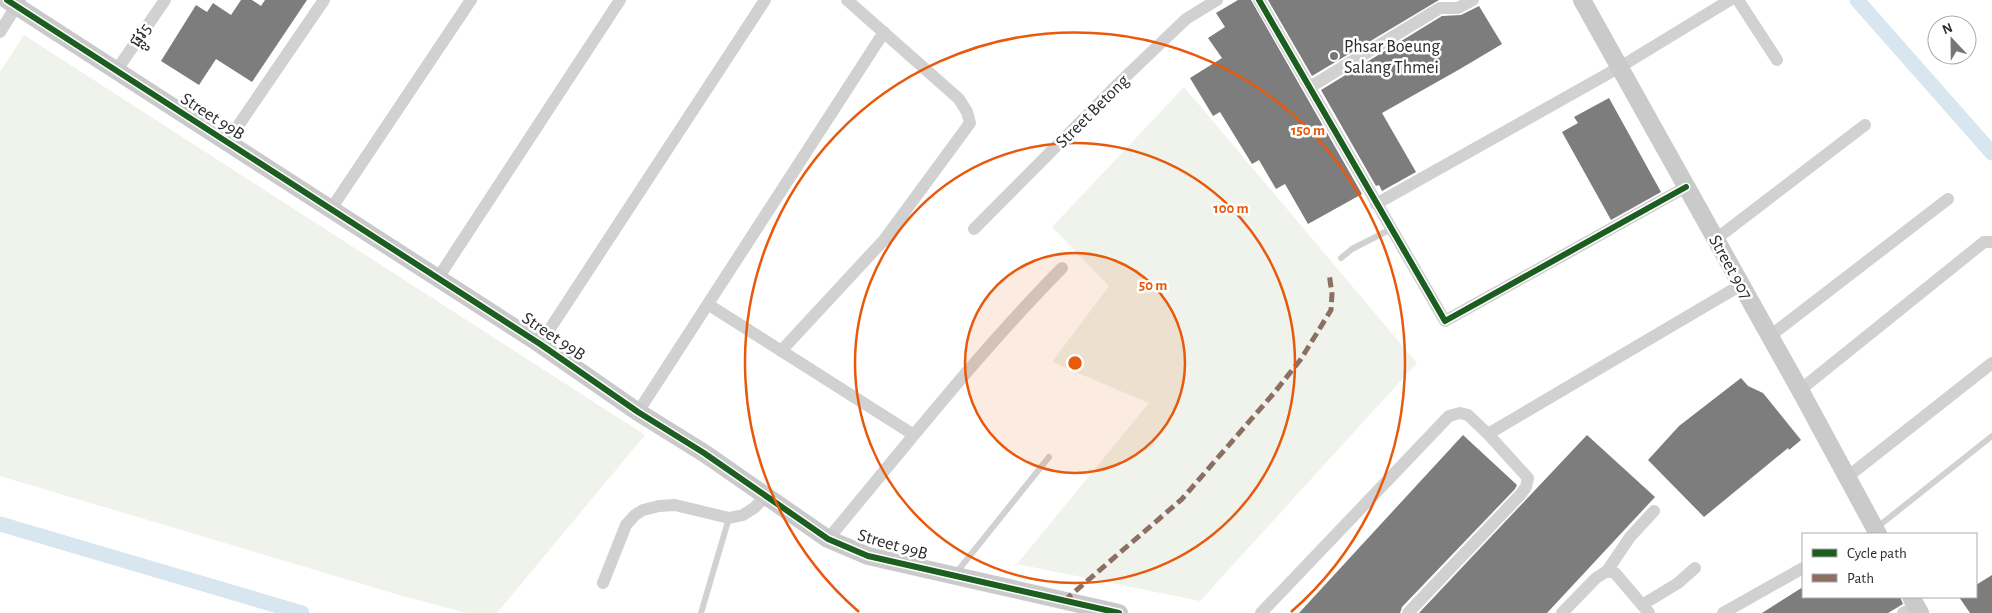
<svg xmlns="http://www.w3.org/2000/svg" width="1992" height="613" font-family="'Alegreya Sans','Noto Sans Khmer',sans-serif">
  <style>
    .green { fill: #eff3eb }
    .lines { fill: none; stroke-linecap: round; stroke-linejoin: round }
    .canal { stroke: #d8e6ef; stroke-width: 15 }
    .building { fill: #7d7d7d }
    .lane { stroke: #d1d1d1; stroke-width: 6 }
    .street { stroke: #d1d1d1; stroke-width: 12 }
    .secondary { stroke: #cacaca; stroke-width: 18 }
    .quiet { stroke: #8d6e63; stroke-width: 5; stroke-dasharray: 10 5; stroke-linecap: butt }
    .cycleway-casing { stroke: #fff; stroke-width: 9 }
    .cycleway { stroke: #1b5e20; stroke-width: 6 }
    .ring { fill: none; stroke: #e8590c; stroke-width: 2.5 }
    .poi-dot { fill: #767676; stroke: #fff; stroke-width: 2 }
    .labels { text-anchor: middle; stroke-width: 5; stroke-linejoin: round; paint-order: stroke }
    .street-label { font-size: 18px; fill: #2c2c2c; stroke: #fff }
    .poi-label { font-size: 18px; fill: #2c2c2c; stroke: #fff; text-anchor: start }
    .centre { fill: #e8590c; stroke: #fff; stroke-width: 2.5 }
    .ring-label { font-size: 15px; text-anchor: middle; font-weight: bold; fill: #e8590c; stroke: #fff; stroke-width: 5; stroke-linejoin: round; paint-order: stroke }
  </style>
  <rect width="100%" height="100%" fill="#fff"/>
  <path class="green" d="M 24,35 L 645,435 L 497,613 L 467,613 L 406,597 L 0,476 L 0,72 Z
    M 1184,87 L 1417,363 L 1200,601 L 1017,564 L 1149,403 L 1052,362 L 1109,286 L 1052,227 Z"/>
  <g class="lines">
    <path class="canal" d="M 1857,0 L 1992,153
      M 0,524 L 302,613"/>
  </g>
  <path class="building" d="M 241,0 L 252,0 L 261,6 L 265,0 L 307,0 L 252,82 L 216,59 L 199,85 L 161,61 L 196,5 L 207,12 L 213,3 L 231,15 Z
    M 1238,0 L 1251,0 L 1362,194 L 1308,224 L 1285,184 L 1276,189 L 1259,160 L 1252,164 L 1220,112 L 1213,116 L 1190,78 L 1222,58 L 1208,38 L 1225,27 L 1216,13 Z
    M 1268,0 L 1439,0 L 1312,76 Z
    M 1479,6 L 1502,44 L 1460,69 L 1382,113 L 1416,172 L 1382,191 L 1379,185 L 1376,186 L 1321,90 L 1442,16 L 1461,15 Z
    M 1609,98 L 1661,192 L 1611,220 L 1562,132 L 1578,123 L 1574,117 Z
    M 1741,378 L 1748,386 L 1763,393 L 1801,440 L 1789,450 L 1788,448 L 1704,517 L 1648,460 L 1679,426 Z
    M 1463,435 L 1517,485 L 1515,489 L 1402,607 L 1400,613 L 1299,613 Z
    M 1587,435 L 1655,497 L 1547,613 L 1419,613 Z
    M 1992,575 L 1992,613 L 1970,613 L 1959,597 L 1976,597 L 1976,585 Z
    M 1803,587 L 1803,597 L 1900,597 L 1903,604 L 1888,613 L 1762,613 Z"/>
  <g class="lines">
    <path class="lane" d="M 1341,258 L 1352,249 L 1391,229
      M 1875,529 L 1992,436
      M 956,573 L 1049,457
      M 701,613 L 729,518"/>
    <path class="street" d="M 1259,0 L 1445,321 L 1686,187
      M 1738,0 L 1777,60
      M 0,32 L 20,0
      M 116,71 L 165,0
      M 1310,87 L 1440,8 L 1458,8 L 1473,0
      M 227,142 L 324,0
      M 1376,204 L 1620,67 L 1730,0
      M 331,209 L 471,0
      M 974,229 L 1120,82 L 1186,19 L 1217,0
      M 1716,239 L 1865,125
      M 438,278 L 620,0
      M 709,305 L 914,435
      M 1770,336 L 1948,199
      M 540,344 L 765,0
      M 781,351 L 884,240 L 970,123 L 967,112 L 959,99 L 847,0
      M 1800,390 L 1984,242 L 1992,242
      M 638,412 L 884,32
      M 1488,434 L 1741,285
      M 1846,478 L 1992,363
      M 828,539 C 904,448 978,353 1062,268
      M 1607,571 L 1615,573 L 1649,613
      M 603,583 L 626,525 L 635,515 L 643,510 L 659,506 L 675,505 L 729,518 L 743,515 L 754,508 L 765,497
      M 1642,605 L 1678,583 L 1695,568
      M 1261,613 L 1449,416 L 1460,413 L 1468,415 L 1488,434 L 1528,478 L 1526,487 L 1521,494 L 1408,613
      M 1562,613 L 1596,578 L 1607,571 L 1630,537 L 1654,511
      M 1723,613 L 1803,568
      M 1903,613 L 1916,606"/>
    <path class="secondary" d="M 7,0 L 540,344 L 638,412 L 704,453 L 828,539 L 868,556 L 1119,613
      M 1582,0 L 1800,390 L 1878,534
      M 1911,597 L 1920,613"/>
    <path class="quiet" d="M 1064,601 L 1182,499 L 1274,393 L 1301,359 L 1331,310 L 1332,294 L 1329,273"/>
    <defs>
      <path id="cycleway" d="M 7,0 L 540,344 L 638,412 L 704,453 L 828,539 L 868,556 L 1119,613
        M 1259,0 L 1445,321 L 1686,187"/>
    </defs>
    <use href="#cycleway" class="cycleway-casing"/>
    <use href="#cycleway" class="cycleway"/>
  </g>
  <circle cx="1075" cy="363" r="110" fill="#e8590c" fill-opacity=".12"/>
  <g class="ring">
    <circle cx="1075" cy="363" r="110"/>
    <circle cx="1075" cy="363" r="220"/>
    <path d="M859 612A330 330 0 1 1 1291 612"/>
  </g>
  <circle class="poi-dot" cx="1334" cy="56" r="5"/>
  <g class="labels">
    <g class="street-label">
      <text transform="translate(140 35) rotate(-55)" y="6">ផ្លូវ5</text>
      <text transform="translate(1092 111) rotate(-45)" y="6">Street Betong</text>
      <text transform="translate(213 116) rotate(33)" y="6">Street 99B</text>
      <text transform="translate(1731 267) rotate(61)" y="6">Street 907</text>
      <text transform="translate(554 336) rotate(34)" y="6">Street 99B</text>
      <text transform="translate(893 544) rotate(16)" y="6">Street 99B</text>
    </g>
    <g class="poi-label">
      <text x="1344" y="52">Phsar Boeung<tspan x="1344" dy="21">Salang Thmei</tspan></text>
    </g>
  </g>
  <circle cx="1075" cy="363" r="8" class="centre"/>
  <g class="ring-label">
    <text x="1308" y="135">150 m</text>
    <text x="1231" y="213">100 m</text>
    <text x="1153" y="290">50 m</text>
  </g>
  <rect x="1802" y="533" width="175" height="65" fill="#ffffff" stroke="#ababab"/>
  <rect x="1812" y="549" width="25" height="8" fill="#1b5e20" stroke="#ababab"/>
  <text x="1847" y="558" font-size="15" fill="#2c2c2c">Cycle path</text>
  <rect x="1812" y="574" width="25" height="8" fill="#8d6e63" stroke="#ababab"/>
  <text x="1847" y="583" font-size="15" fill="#2c2c2c">Path</text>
  <g transform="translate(1952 40) rotate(338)"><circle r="24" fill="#ffffff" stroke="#ababab"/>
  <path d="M0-4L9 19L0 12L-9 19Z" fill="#767676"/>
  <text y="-8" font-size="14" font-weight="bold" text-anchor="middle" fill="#2c2c2c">N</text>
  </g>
</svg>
